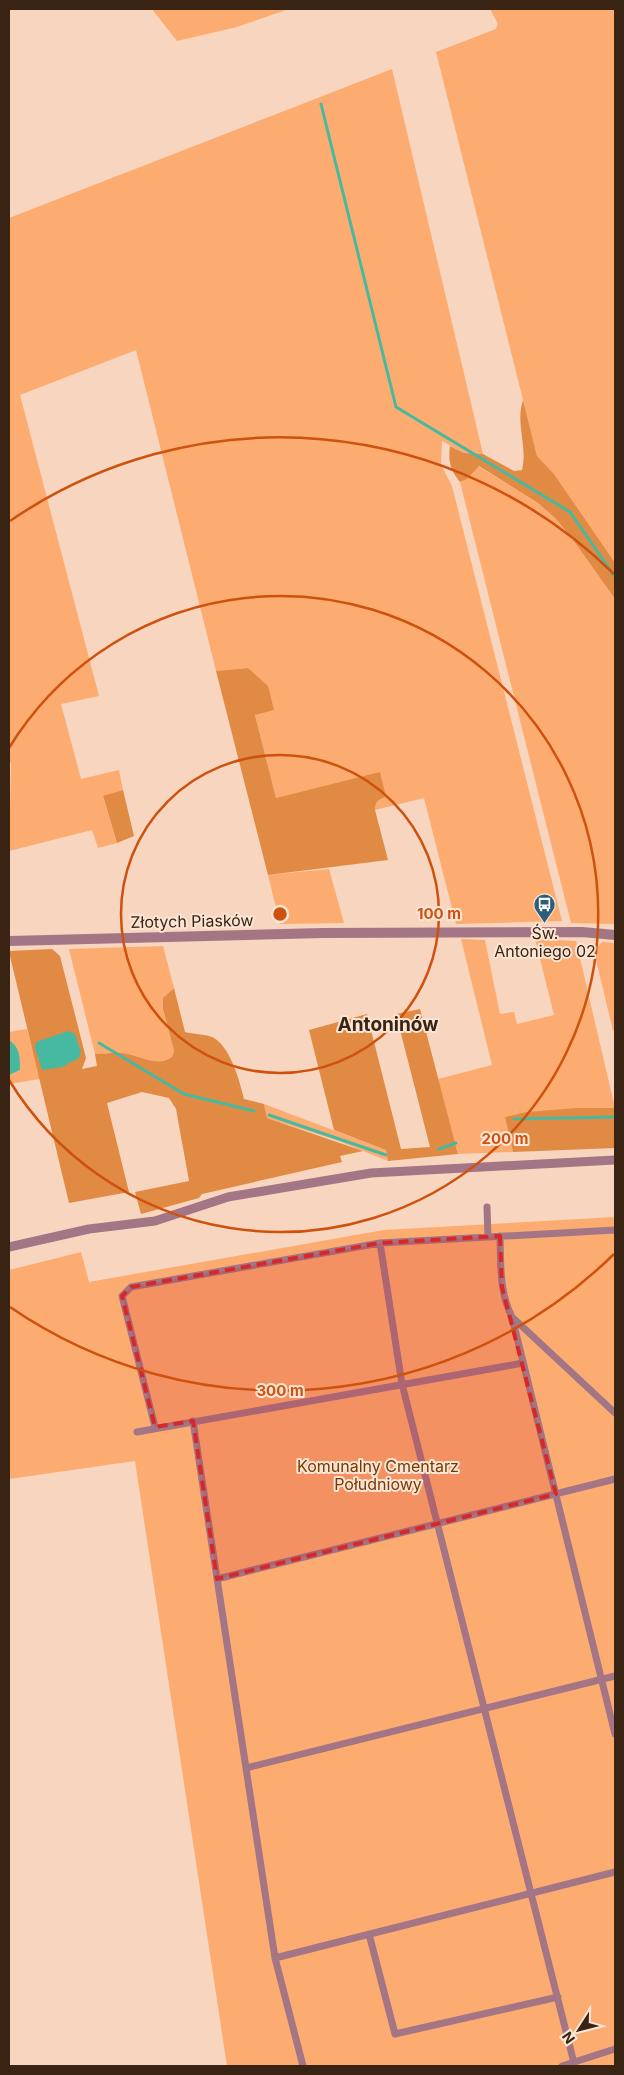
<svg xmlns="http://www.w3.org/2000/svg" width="624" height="2075" font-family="Inter,sans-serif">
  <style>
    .green { fill: #fcac71 }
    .forest { fill: #e18a44 }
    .water { fill: #48b9a1 }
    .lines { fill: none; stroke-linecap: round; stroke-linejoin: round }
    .stream { stroke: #48b9a1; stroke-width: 3 }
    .pedestrian { stroke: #a37585; stroke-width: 7 }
    .minor { stroke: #a37585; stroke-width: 9 }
    .tertiary { stroke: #a37585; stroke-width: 10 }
    .marked { fill: #d62828; fill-opacity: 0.2; stroke: #d62828; stroke-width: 4; stroke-dasharray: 10 6; stroke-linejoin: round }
    .ring { fill: none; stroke: #ce510d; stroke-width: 2.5 }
    .labels { text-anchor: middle; stroke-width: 4; stroke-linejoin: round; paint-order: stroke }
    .street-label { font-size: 16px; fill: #392414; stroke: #fce5d5 }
    .poi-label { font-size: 16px; fill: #392414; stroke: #fce5d5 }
    .park-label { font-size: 16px; fill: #733a02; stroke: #fce5d5 }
    .quarter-label { font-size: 19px; font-weight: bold; fill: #392414; stroke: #fce5d5 }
    .centre { fill: #ce510d; stroke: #fce5d5; stroke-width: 2.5 }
    .ring-label { font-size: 15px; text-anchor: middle; font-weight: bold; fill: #ce510d; stroke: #fce5d5; stroke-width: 4; stroke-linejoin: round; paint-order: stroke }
  </style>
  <rect width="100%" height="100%" fill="#f7d5be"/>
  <path class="green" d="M 152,9 L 289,9 L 237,27 L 177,41 Z
    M 490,9 L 615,9 L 615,564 L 554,474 L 537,456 L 436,52 L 496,29 L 498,24 Z
    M 392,69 L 483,454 L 464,453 L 442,441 L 441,465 L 452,486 L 562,921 L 456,924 L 424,798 L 375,810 L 375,805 L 379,799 L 380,773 L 276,798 L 255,715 L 248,668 L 216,671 L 136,350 L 20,395 L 99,696 L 61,704 L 81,779 L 119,770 L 123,790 L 103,797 L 117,843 L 98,848 L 92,830 L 9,851 L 11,764 L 9,759 L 9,218 Z
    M 478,466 L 538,503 L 555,518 L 571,537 L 615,599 L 615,924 L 571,923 L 460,482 L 467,479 Z
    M 329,869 L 344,923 L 280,924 L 268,875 Z
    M 461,939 L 485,940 L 500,1014 L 514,1012 L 517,1024 L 554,1015 L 535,939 L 576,941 L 615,1108 L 526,1112 L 505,1117 L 513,1152 L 458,1154 L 438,1079 L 492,1065 Z
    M 602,942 L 615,943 L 615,1028 L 613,1031 L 594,951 Z
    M 163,946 L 174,988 L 163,998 L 163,1009 L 174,1051 L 172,1057 C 156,1068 140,1055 123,1053 C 114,1052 104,1054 95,1054 L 69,949 Z
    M 27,1029 L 40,1079 L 9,1084 L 9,1032 Z
    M 264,1104 L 386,1150 L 388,1161 L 336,1140 L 267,1118 Z
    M 615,1217 L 615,2066 L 227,2066 L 135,1461 L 9,1479 L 9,1270 L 81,1252 L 89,1282 L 384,1230 Z"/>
  <path class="forest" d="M 523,400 L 537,456 L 554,474 L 615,563 L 615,599 L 571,537 L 555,518 L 538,503 L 479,466 L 467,479 L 460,482 C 450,470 448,461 450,446 L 464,453 L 483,454 L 514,471 L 522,470 C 528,446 515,424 523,400 Z
    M 248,668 L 268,686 L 274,710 L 255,715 L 276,798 L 380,772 L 386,797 C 378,799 375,802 375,810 L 388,860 L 268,875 L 216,671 Z
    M 123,790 L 134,836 L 117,843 L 103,796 Z
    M 52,949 L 60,956 L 86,1058 L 82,1069 L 97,1066 L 95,1054 C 104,1054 114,1052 123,1053 C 140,1055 156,1068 172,1057 L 174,1051 L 163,1009 L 163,998 L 174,988 L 185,1032 C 193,1034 204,1034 212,1037 C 230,1045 240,1082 244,1099 L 264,1104 L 267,1118 L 363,1151 L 340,1156 L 342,1162 L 202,1194 L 199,1198 L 141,1214 L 135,1192 L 189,1181 L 176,1109 L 169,1098 L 142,1092 L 107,1103 L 129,1192 L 69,1203 L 9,952 L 9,951 Z
    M 420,1009 L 458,1154 L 388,1161 L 386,1150 L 334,1130 L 309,1030 L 367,1014 L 401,1149 L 430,1147 L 396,1014 Z
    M 577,1108 L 615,1108 L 615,1148 L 513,1152 L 505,1117 L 526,1112 Z"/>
  <path class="water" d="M 68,1031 L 75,1034 L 81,1052 L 79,1058 L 62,1067 L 42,1070 L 35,1048 L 36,1042 Z
    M 9,1040 C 20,1047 20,1057 20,1070 L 9,1075 Z"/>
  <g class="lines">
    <path class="stream" d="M 321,104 L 396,407 L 570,512 L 615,577
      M 99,1043 L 184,1094 L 254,1111
      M 269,1115 L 386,1155
      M 514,1119 L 613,1117
      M 439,1149 L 456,1143"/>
    <path class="pedestrian" d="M 487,1207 L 488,1237
      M 500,1236 C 501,1264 499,1292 512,1317 L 615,1413
      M 380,1243 L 402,1384 L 574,2063
      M 512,1317 L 615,1734
      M 193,1421 L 275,1958 L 303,2066
      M 155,1427 L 122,1296 L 131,1287 L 380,1243 L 615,1230
      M 137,1432 L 523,1363
      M 217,1579 L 615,1479
      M 246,1768 L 615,1676
      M 369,1934 L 395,2034 L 558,1997
      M 275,1958 L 615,1872
      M 562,2066 L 615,2049"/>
    <path class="minor" d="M 9,1247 L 89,1229 L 155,1221 L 228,1197 L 371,1173 L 615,1160"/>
    <path class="tertiary" d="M 9,941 L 323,933 L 582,932 L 615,935"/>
  </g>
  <path class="marked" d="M 500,1236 L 502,1287 L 556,1494 L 217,1579 L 193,1421 L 155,1427 L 122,1296 L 131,1287 L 380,1243 Z"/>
  <g class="ring">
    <circle cx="280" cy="914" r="159"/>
    <path d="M9 748A318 318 0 1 1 9 1080"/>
    <path d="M614 1254A477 477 0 0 1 10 1307M10 521A477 477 0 0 1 614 574"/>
  </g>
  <defs>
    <symbol id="bus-pin" viewBox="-11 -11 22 30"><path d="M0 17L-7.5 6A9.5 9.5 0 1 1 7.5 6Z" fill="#2b5e7b" stroke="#fce5d5"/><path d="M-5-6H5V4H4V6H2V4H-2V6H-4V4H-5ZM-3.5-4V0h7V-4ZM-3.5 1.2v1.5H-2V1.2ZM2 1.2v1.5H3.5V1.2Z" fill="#fff"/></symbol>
  </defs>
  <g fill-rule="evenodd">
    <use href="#bus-pin" x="532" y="892" width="25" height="34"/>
  </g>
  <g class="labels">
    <g class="street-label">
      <text transform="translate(192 921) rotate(-1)" y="6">Złotych Piasków</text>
    </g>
    <g class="poi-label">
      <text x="545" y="939">Św.<tspan x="545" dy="18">Antoniego 02</tspan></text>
    </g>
    <g class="park-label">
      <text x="378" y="1472">Komunalny Cmentarz<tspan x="378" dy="18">Południowy</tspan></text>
    </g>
    <g class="quarter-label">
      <text x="388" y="1031">Antoninów</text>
    </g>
  </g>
  <circle cx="280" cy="914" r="8" class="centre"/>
  <g class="ring-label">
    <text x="439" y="919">100 m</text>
    <text x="505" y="1144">200 m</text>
    <text x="280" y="1396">300 m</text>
  </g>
  <rect width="624" height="2075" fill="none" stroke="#392414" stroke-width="20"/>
  <g transform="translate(579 2030) rotate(234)" stroke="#fce5d5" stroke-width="4" paint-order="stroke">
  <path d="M0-4L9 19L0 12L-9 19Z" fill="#392414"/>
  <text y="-8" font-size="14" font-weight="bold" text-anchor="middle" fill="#392414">N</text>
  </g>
</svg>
